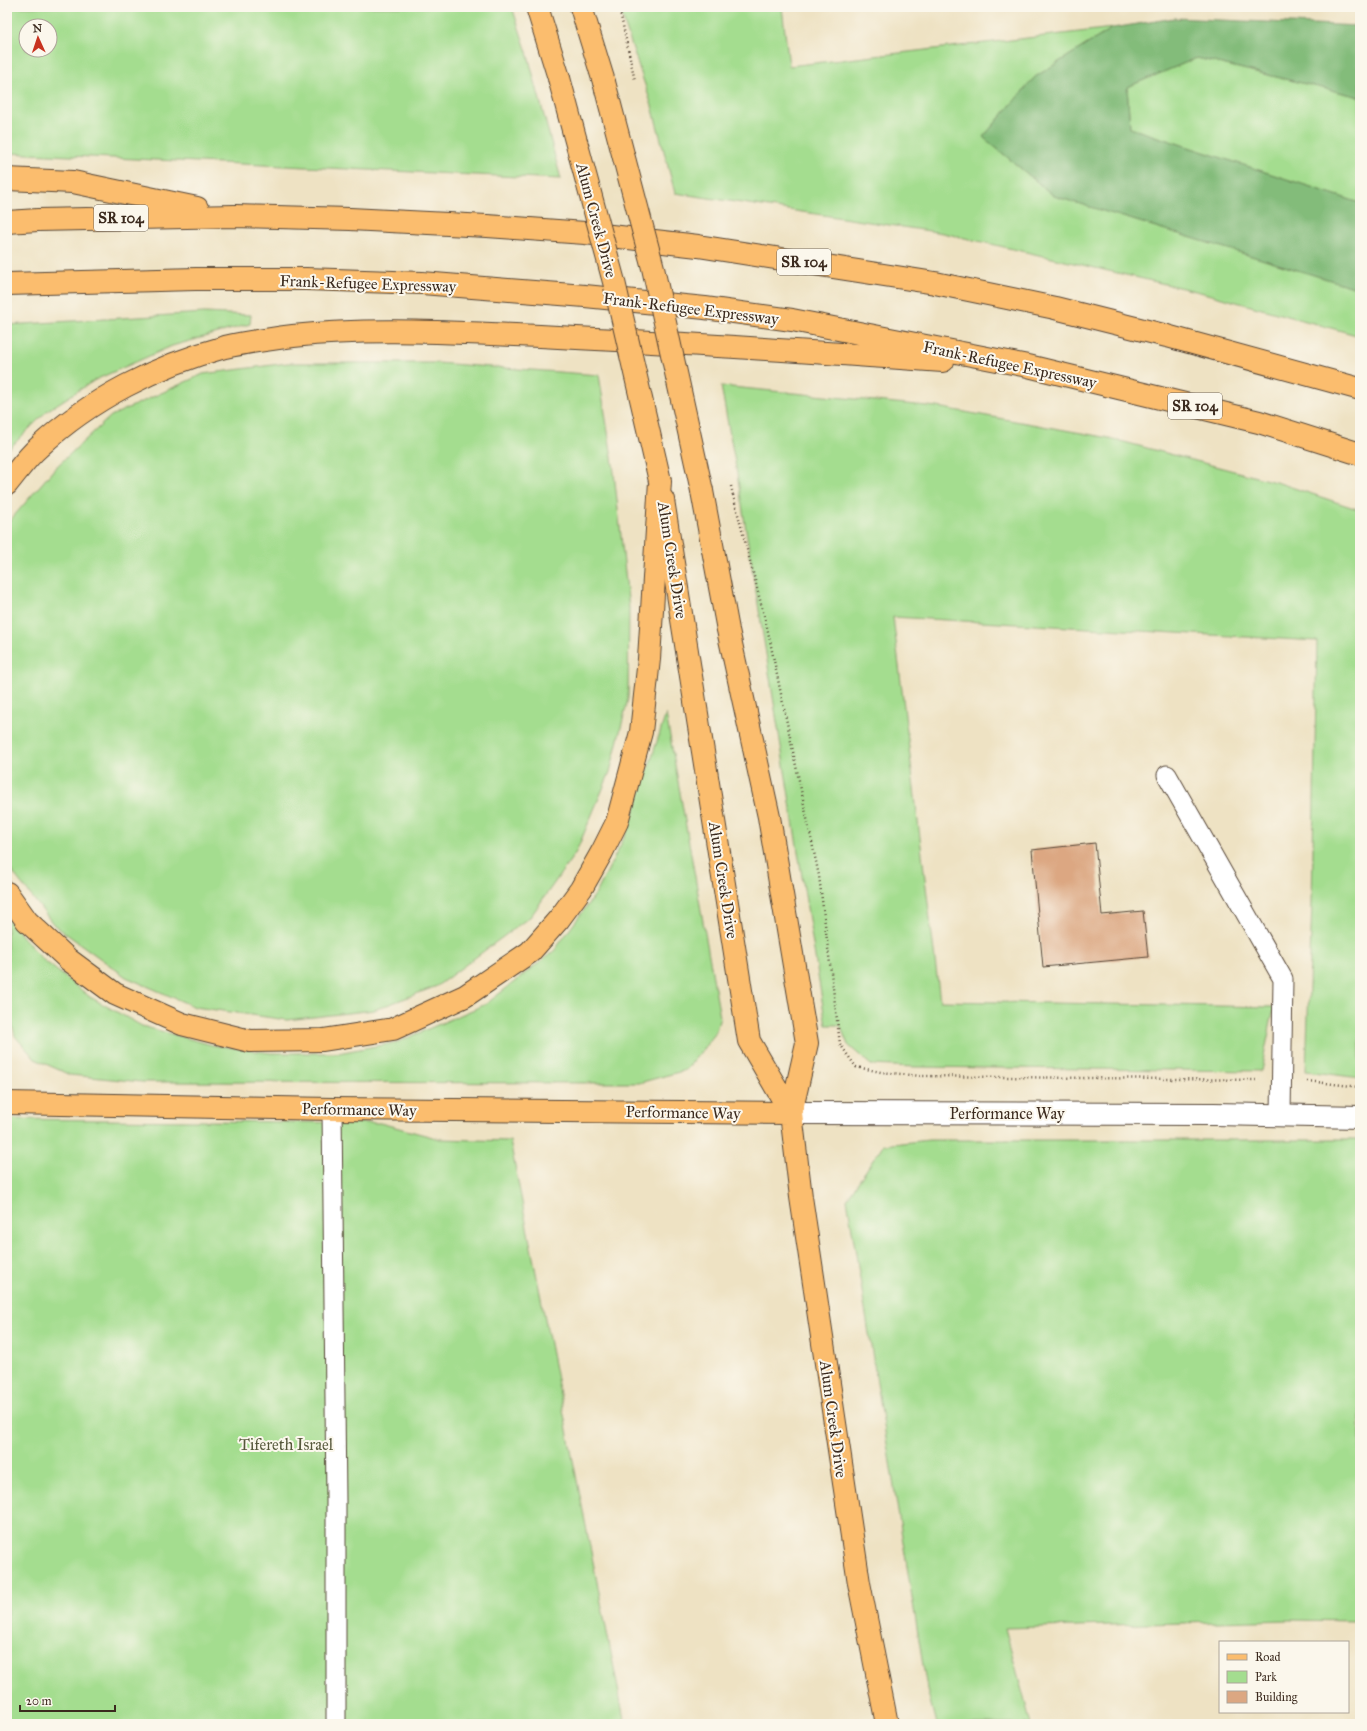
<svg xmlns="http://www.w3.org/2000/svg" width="1367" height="1731" font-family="'IM FELL Great Primer',serif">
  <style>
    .green { fill: #a4dd8f; stroke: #708456; fill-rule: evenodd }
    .forest { fill: #83bc7a; stroke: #5f734c }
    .building { fill: #dca782 }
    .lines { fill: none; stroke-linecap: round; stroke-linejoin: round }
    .service-casing { stroke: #564637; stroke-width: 21 }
    .minor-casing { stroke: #564637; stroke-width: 24 }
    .primary-casing { stroke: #564637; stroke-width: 24 }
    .motorway-casing { stroke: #564637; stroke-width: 24 }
    .path { stroke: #564637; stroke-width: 2.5; stroke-dasharray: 1 3; stroke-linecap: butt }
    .service { stroke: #fff; stroke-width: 19 }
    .minor { stroke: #fff; stroke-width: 22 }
    .primary { stroke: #fbbd6e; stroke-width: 22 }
    .motorway { stroke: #fbbd6e; stroke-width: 22 }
    .primary-bridge-casing { stroke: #564637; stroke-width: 24; stroke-linecap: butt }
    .path-bridge { stroke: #564637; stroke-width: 2.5; stroke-dasharray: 1 3; stroke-linecap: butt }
    .primary-bridge { stroke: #fbbd6e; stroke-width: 22 }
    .labels { text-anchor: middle; stroke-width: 4; stroke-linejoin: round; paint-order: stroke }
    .shield { fill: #fbf7ec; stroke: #75685c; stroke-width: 1 }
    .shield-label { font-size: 15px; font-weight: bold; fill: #3b2a1e }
    .street-label { font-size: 16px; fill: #3b2a1e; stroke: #fbf7ec }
    .park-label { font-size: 16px; fill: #55573a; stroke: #fbf7ec }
  </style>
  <rect width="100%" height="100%" fill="#fbf7ec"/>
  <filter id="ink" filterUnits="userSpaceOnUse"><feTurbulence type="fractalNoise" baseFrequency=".025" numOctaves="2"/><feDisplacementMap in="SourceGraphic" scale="8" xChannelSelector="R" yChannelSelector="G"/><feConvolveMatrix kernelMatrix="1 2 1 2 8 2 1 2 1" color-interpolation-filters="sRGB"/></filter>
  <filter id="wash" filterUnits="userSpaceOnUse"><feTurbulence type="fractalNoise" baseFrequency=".012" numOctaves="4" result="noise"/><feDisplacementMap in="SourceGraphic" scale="16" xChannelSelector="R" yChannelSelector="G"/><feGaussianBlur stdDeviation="0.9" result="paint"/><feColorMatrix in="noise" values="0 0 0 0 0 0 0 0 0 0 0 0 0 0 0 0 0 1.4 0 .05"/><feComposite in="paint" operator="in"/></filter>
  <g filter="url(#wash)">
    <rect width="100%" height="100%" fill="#eee2c3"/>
    <path class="green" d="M 7,7 L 512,7 L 527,52 L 561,179 L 7,153 ZM 26,26 L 50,26 L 50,50 L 26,50 Z
      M 619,7 L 782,7 L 789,66 L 1113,28 L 1035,77 L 983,137 L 1054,196 L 1360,289 L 1360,336 L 1200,292 L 943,233 L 675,193 L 652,106 Z
      M 1197,58 L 1360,97 L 1360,203 L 1130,128 L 1127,87 Z
      M 204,313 L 251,315 L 250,324 L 172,346 L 95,380 L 48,410 L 7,451 L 7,325 Z
      M 288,363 L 437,363 L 599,375 L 613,464 L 629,608 L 628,699 L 610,772 L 576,852 L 531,916 L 437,986 L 374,1010 L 287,1020 L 195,1007 L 126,977 L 54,925 L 11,870 L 7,861 L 7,524 L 56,467 L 111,416 L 203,374 Z
      M 721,386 L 937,407 L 1109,438 L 1279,483 L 1360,510 L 1360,1078 L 1306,1071 L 1312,903 L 1317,641 L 893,617 L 940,1001 L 1274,1007 L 1261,1071 L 915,1067 L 871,1065 L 848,1045 L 840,1025 L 826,1025 L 736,468 Z
      M 666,714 L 720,1017 L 715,1034 L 686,1070 L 639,1083 L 142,1082 L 70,1075 L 35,1059 L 15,1036 L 7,1005 L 7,918 L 41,958 L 90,997 L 142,1026 L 212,1045 L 271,1053 L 338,1053 L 398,1042 L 486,1004 L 554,951 L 597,892 L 628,830 Z
      M 7,1119 L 380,1123 L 440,1139 L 510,1141 L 625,1724 L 7,1724 Z
      M 929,1140 L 1360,1140 L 1360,1621 L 1288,1620 L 1005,1628 L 1031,1724 L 936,1724 L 927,1689 L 847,1199 L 883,1145 Z"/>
    <path class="forest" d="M 1174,18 L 1360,26 L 1360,97 L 1197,58 L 1127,87 L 1130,128 L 1360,203 L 1360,289 L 1054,196 L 983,137 L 1035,77 L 1113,28 Z"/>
    <g id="blocks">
      <path class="building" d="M 1095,843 L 1102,915 L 1143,911 L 1148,957 L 1043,967 L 1032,850 Z"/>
    </g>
  </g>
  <g filter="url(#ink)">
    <use href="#blocks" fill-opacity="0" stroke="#564637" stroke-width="1"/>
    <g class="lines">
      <defs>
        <path id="service" d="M 1167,775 L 1283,979 L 1281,1115
          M 332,1109 L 336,1500 L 336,1724"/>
        <path id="minor" d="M 791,1113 L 1214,1114 L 1360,1117"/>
        <path id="primary" d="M 537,7 L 559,78
          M 581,7 L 604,82
          M 702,491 L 728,630 L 769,817 L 807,1043 L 791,1113 L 801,1197 L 859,1583 L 887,1724
          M 663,500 L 749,1041 L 791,1113
          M 7,1103 L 332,1109 L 791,1113"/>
        <path id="motorway" d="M 7,179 L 73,182 L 197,208
          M 7,222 L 38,220 L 235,216 L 350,219 L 487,226 L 585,233 L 698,246 L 935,283 L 1055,308 L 1167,336 L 1360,389
          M 7,284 L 196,279 L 306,279 L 422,283 L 585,296 L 705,308 L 792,320 L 1028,366 L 1259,422 L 1360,454
          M 7,484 C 17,472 27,457 39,447 C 90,399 158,365 225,347 C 247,342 270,339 293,336 C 367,328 440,332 515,335 C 658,341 801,351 943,361
          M 7,893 L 27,921 L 69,960 L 115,994 L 182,1024 L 250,1041 L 323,1040 L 393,1029 L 465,996 L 530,952 L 559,919 L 581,889 L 602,852 L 617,822 L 641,732 L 649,659 L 660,481"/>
      </defs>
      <use href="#service" class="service-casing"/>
      <use href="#minor" class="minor-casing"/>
      <use href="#primary" class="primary-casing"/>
      <use href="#motorway" class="motorway-casing"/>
      <path class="path" d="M 619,7 L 635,81
        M 733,495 L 767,627 L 819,876 L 840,1044 L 856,1067 L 881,1072 L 921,1076 L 1256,1080
        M 1307,1081 L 1360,1087"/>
      <use href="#service" class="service"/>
      <use href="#minor" class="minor"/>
      <use href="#primary" class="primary"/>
      <use href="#motorway" class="motorway"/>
      <defs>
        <path id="primary-bridge" d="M 559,78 L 614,282 L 660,481
          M 604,82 L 653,268 L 702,491"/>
      </defs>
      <use href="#primary-bridge" class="primary-bridge-casing"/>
      <path class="path-bridge" d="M 731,486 L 733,495"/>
      <use href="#primary-bridge" class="primary-bridge"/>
    </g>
  </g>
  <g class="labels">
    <g class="shield">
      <rect x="94" y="205" width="54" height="26" rx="3"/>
      <rect x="777" y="249" width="54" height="26" rx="3"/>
      <rect x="1168" y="393" width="54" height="26" rx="3"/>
    </g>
    <g class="shield-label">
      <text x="121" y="223">SR 104</text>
      <text x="804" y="267">SR 104</text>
      <text x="1195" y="411">SR 104</text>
    </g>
    <g class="street-label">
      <text transform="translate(597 220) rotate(75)" y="6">Alum Creek Drive</text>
      <text transform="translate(368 283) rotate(2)" y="6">Frank-Refugee Expressway</text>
      <text transform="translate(691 308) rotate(7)" y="6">Frank-Refugee Expressway</text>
      <text transform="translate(1010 364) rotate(12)" y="6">Frank-Refugee Expressway</text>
      <text transform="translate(673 560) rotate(81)" y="6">Alum Creek Drive</text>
      <text transform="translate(724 880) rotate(81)" y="6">Alum Creek Drive</text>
      <text transform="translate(359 1109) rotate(1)" y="6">Performance Way</text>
      <text transform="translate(683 1112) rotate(1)" y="6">Performance Way</text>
      <text x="1007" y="1119">Performance Way</text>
      <text transform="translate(834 1419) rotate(82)" y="6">Alum Creek Drive</text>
    </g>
    <g class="park-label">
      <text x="286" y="1450">Tifereth Israel</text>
    </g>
  </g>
  <rect width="1367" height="1731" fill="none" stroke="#fbf7ec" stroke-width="24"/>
  <rect x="1219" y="1641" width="130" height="72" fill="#fbf7ec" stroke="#aea59a"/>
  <rect x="1227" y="1654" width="20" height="6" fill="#fbbd6e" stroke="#aea59a"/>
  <text x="1255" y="1661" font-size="12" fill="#3b2a1e">Road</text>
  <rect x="1227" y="1671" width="20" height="12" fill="#a4dd8f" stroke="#aea59a"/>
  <text x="1255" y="1681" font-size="12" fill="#3b2a1e">Park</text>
  <rect x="1227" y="1691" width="20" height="12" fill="#dca782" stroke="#aea59a"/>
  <text x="1255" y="1701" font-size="12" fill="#3b2a1e">Building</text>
  <g transform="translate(38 38) rotate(357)"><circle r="19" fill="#fbf7ec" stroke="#aea59a"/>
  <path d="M0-3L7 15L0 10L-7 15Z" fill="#c8321e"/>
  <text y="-6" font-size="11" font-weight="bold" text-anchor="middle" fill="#3b2a1e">N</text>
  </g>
  <path d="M20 1705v6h95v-6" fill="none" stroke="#3b2a1e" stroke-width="2"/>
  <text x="26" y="1705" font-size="12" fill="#3b2a1e" stroke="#fbf7ec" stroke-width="3" paint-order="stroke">20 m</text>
</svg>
